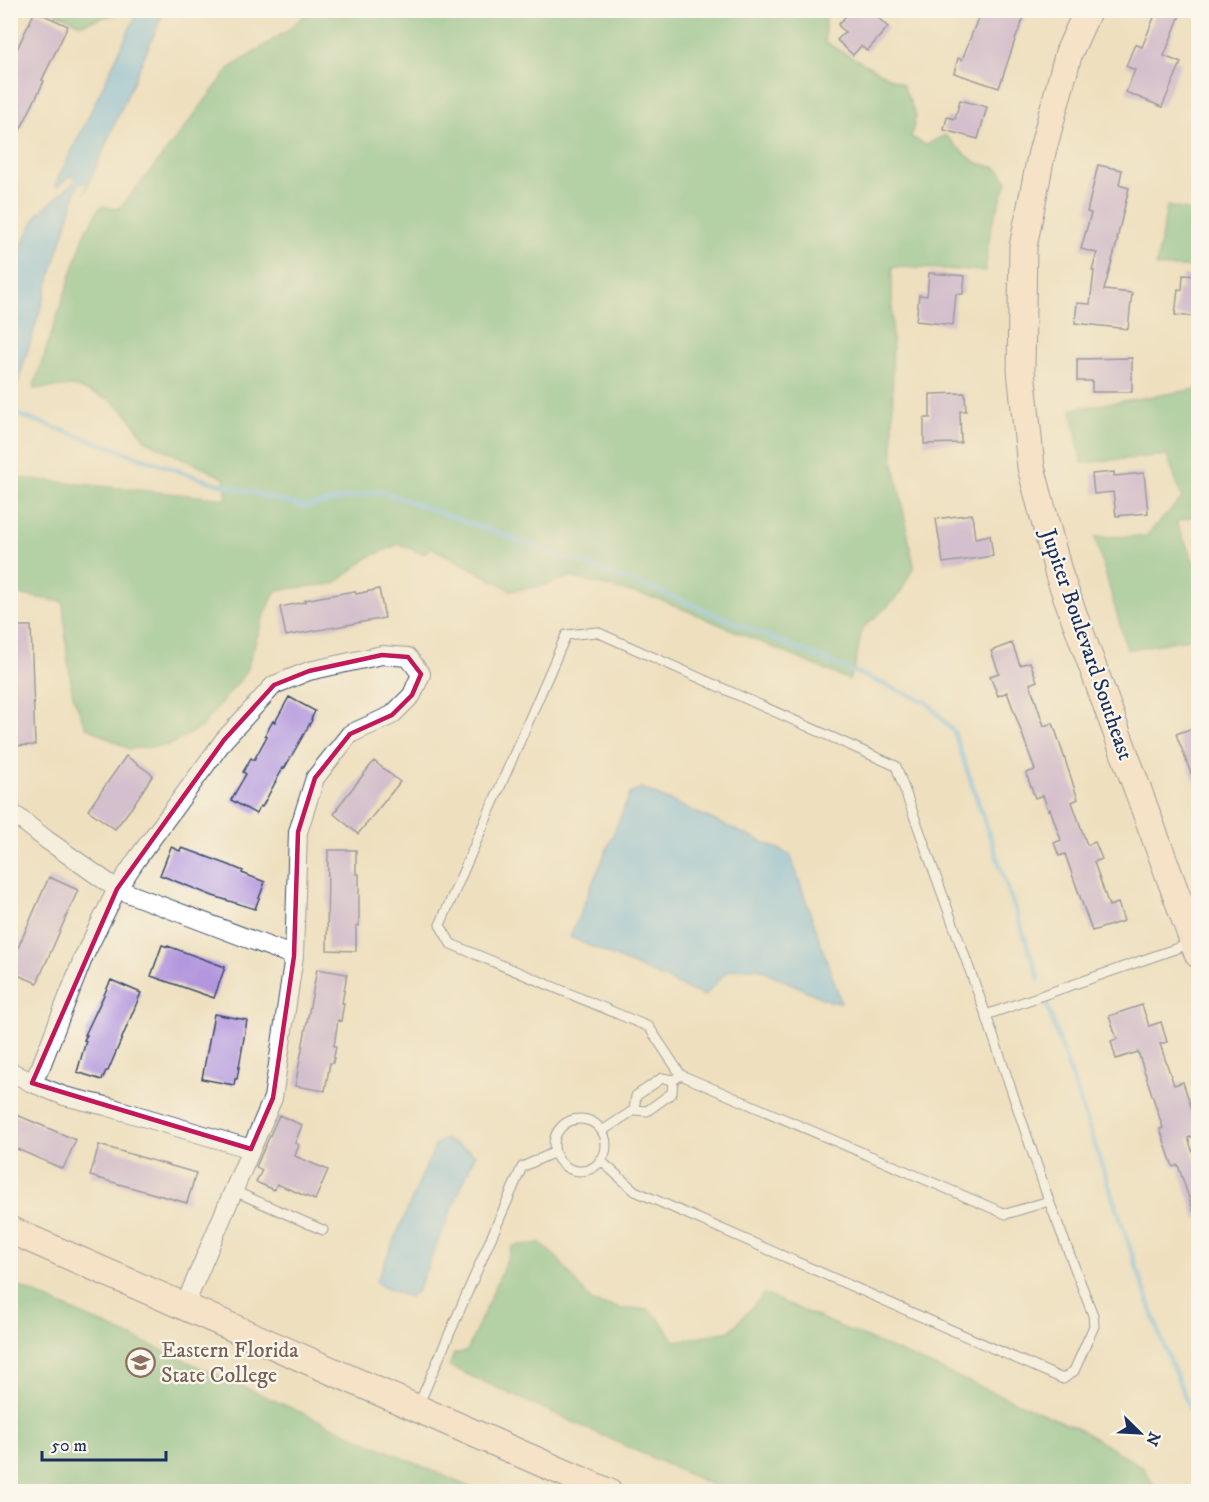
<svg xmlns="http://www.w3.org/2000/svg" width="1209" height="1502" font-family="'IM FELL DW Pica',serif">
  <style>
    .forest { fill: #6ebc85; stroke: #447672; stroke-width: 1.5 }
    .water { fill: #6ebbe8; stroke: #4475a3; stroke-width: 1.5 }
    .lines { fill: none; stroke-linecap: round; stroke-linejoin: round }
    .stream { stroke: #6ebbe8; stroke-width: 5 }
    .canal { stroke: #6ebbe8; stroke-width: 18 }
    .building { fill: #b297de }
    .lane-casing { stroke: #3b4a6d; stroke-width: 11 }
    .street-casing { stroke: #3b4a6d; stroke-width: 20 }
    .secondary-casing { stroke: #3b4a6d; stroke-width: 29 }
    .lane { stroke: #fff; stroke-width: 9 }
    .street { stroke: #fff; stroke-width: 18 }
    .secondary { stroke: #fde4d1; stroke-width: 27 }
    .marked { fill: none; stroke: #c2185b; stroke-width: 4.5; stroke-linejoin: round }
    .labels { text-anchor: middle; stroke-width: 4.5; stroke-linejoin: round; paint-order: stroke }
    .street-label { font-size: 22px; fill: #1b2f5e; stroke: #fbf7ec }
    .education-label { font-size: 22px; fill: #785e54; stroke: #fbf7ec; text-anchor: start }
  </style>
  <rect width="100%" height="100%" fill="#fbf7ec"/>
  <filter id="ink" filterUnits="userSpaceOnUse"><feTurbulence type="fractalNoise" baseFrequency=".0167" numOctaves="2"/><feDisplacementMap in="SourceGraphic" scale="12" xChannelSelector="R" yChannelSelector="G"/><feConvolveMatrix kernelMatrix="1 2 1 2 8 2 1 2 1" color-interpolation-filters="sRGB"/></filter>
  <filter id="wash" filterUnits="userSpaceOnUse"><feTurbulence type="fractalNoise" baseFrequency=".008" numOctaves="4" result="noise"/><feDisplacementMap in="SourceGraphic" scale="24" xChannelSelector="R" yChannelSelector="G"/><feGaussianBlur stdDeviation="1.35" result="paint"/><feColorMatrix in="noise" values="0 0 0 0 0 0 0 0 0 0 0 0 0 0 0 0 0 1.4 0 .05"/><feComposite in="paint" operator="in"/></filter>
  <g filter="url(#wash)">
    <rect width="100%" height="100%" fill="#eee0bf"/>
    <path class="forest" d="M 53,11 L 118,11 L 116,14 L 81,24 Z
      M 309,11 L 825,11 L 825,42 L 903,85 L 916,116 L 911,137 L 926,145 L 945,135 C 954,143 963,154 973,160 C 989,171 996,159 1007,182 L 991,227 L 985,271 L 892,267 L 893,459 L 914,566 L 900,593 L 887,607 L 862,629 L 855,666 L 849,680 L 662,600 L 570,577 L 538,587 L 511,591 L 499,583 L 431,547 L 424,554 L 399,544 L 369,557 L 334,584 L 276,590 L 263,619 L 245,674 L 201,727 L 170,745 L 129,749 L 86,727 L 73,696 L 67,655 L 63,602 L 11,593 L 11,477 L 227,499 L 224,478 L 146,441 L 127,414 L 111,400 L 74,386 L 33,389 L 87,227 L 90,226 L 99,208 L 103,206 L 116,209 L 122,206 L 168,149 L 230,68 L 287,31 Z
      M 1167,206 L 1198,212 L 1198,267 L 1156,267 Z
      M 1198,389 L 1198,515 L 1176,522 L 1198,571 L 1198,637 L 1127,650 L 1095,537 L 1146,536 L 1182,498 L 1167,455 L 1082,463 L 1071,409 Z
      M 540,1243 L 557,1258 L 592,1302 L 624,1309 L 647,1309 L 658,1318 L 675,1341 L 730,1331 L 764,1294 L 1079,1429 L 1143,1467 L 1157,1491 L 725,1491 L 449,1366 L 454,1354 L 467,1351 L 513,1246 Z
      M 11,1283 L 462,1484 L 479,1491 L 11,1491 Z"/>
    <path class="water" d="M 138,11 L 164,11 L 84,194 C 87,186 92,177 85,170 L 78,169 L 58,186 L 55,185 L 87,120 Z
      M 81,176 L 12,402 L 11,405 L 11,267 L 38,214 Z
      M 641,788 L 790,854 L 841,1002 L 831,1002 L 758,968 L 744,968 L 727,971 L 704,996 L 570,937 L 630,794 Z
      M 445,1139 L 468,1150 L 475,1155 L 417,1291 L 409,1297 L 383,1287 L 376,1282 L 436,1144 Z"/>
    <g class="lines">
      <path class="stream" d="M 10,412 L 205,480 L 305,507 L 380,491 L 656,590 L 927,702 L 954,732 L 1039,979
        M 1047,1005 L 1162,1341 L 1198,1429"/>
      <path class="canal" d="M 81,176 L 94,148"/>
    </g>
    <g id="blocks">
      <path class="building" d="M 851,10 L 870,10 L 888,27 L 867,51 L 861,46 L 853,55 L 837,40 L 845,32 L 838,25 Z
        M 981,10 L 1027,10 L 1015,40 L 999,88 L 954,73 L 958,58 L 962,60 Z
        M 1157,10 L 1182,10 L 1164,56 L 1181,63 L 1162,107 L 1126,92 L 1135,70 L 1126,66 L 1135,44 L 1142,47 Z
        M 35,11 L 68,26 L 42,80 L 44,81 L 10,151 L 10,64 Z
        M 960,100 L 987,107 L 978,139 L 944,130 L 947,117 L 955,119 Z
        M 1098,165 L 1122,170 L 1119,185 L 1129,188 L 1117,239 L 1118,239 L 1104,290 L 1132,293 L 1128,329 L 1075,323 L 1077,303 L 1090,304 L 1094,271 L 1092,271 L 1097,253 L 1081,249 L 1091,213 L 1087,212 Z
        M 929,273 L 965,276 L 963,294 L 956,294 L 953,325 L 916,321 L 919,295 L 927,296 Z
        M 1183,275 L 1198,276 L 1198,317 L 1175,315 L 1178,289 L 1182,290 Z
        M 1132,358 L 1132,392 L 1092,392 L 1092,381 L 1077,381 L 1077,359 Z
        M 965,393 L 966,411 L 960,411 L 961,443 L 924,444 L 924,418 L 930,418 L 930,394 Z
        M 1114,472 L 1114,476 L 1144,473 L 1148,513 L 1116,516 L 1113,492 L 1094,494 L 1092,474 Z
        M 972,514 L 975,538 L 990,535 L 993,556 L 943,563 L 936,519 Z
        M 379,589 L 385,618 L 286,636 L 280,607 L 305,602 L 305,600 L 320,597 L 355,591 L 356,594 Z
        M 10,626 L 31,626 L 35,745 L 10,746 Z
        M 1012,643 L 1020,665 L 1030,662 L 1037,681 L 1030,684 L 1044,726 L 1053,723 L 1078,799 L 1072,802 L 1087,845 L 1095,842 L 1102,859 L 1094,862 L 1109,906 L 1118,903 L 1124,921 L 1092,931 L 1065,854 L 1059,856 L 1054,843 L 1061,840 L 1050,809 L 1048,810 L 1043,795 L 1035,798 L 1026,773 L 1035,770 L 1007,692 L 998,696 L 990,676 L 999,673 L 991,651 Z
        M 289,697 L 315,711 L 311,719 L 312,720 L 284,769 L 283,768 L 262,807 L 260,806 L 256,814 L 231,800 L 246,774 L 243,772 L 251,758 L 254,760 L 267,736 L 265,735 L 273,721 L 275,722 Z
        M 1198,726 L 1198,789 L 1197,789 L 1176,734 Z
        M 126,756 L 153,775 L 132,807 L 115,829 L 88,810 Z
        M 374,761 L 400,782 L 358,834 L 334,814 L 338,809 L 337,808 Z
        M 171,847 L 180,851 L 181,848 L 194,852 L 229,865 L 243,871 L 242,873 L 265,882 L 255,909 L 213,896 L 160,875 Z
        M 328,850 L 356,850 L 356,874 L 359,874 L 359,926 L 356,926 L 356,951 L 327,950 Z
        M 49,877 L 78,890 L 37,983 L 10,972 L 10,966 Z
        M 162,945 L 168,947 L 168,946 L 225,967 L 214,998 L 151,976 Z
        M 317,969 L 347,974 L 342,1003 L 344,1003 L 341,1021 L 338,1020 L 334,1046 L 336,1046 L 333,1063 L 330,1063 L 325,1091 L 295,1086 Z
        M 111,980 L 141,993 L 108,1071 L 106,1071 L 102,1080 L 77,1072 L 86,1041 L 84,1040 L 87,1035 L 85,1035 Z
        M 1142,1005 L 1149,1026 L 1161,1022 L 1167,1042 L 1160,1044 L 1174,1085 L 1183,1082 L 1198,1128 L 1198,1134 L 1188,1138 L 1198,1168 L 1198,1218 L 1196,1219 L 1178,1165 L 1173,1167 L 1160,1129 L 1163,1128 L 1138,1052 L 1116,1059 L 1111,1041 L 1117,1039 L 1109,1016 Z
        M 214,1014 L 247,1020 L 237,1079 L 235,1079 L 234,1085 L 202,1079 Z
        M 10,1112 L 76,1140 L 63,1169 L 10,1146 Z
        M 279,1115 L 302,1125 L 295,1143 L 299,1145 L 295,1156 L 328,1170 L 315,1200 L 277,1184 L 274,1190 L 256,1182 L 262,1170 L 256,1167 Z
        M 99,1145 L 196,1173 L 187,1203 L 90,1176 Z"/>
    </g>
  </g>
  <g filter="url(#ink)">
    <use href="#blocks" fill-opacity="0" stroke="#3b4a6d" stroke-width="1.5"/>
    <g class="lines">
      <defs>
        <path id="lane" d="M 986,1015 L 1192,943
          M 634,1110 L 636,1096 L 662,1078 L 673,1080 L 678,1077
          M554 1145a26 26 0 1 1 52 0a26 26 0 1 1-52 0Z
          M 602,1131 L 634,1110 L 647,1111 L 672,1093 L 673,1080
          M 600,1160 L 635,1191 L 1063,1379 L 1074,1371 L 1094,1326 L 1093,1315 L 1049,1201 L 986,1015 L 896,766 L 597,632 L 566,635 L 440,925 L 451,944 L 649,1027 L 681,1075 L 1006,1214 L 1049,1201
          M 234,1191 L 323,1230
          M 418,1406 L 522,1167 L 555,1152"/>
        <path id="street" d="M 10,811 L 47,840 L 117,889 L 294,956
          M 10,1071 L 32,1083 L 64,1096 L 106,1106 L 251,1149
          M 32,1083 L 41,1066 L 84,956 L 117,889 L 137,859 L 224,740 L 274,685 L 309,671 L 382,655 L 408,657 L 421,674 L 412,695 L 392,715 L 350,734 L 315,778 L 298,832 L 294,956 L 273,1098 L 184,1307"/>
        <path id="secondary" d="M 1088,10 L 1069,52 L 1041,156 L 1023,247 L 1021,370 L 1031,467 L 1059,575 L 1198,954
          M 10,1230 L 608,1492"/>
      </defs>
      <use href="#lane" class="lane-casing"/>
      <use href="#street" class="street-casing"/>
      <use href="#secondary" class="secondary-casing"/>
      <use href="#lane" class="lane"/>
      <use href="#street" class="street"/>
      <use href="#secondary" class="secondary"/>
    </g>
  </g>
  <path d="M0 0H1209V1502H0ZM 382,655 L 408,657 L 421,674 L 412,695 L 392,715 L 350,734 L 315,778 L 298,832 L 294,956 L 273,1098 L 251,1149 L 32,1083 L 117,889 L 224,740 L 274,685 L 309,671 Z" fill="#eee0bf" fill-opacity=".55" fill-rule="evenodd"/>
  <path class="marked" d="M 382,655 L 408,657 L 421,674 L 412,695 L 392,715 L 350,734 L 315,778 L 298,832 L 294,956 L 273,1098 L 251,1149 L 32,1083 L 117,889 L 224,740 L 274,685 L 309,671 Z"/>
  <defs>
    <symbol id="university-ring" viewBox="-11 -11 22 22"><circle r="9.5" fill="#fbf7ec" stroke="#8d6e63" stroke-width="1.5"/><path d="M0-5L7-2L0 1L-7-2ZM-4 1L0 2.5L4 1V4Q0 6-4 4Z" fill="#8d6e63"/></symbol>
  </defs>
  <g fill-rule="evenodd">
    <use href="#university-ring" x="124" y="1346" width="33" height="33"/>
  </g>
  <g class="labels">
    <g class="street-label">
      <text transform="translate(1088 644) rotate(71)" y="8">Jupiter Boulevard Southeast</text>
    </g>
    <g class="education-label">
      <text x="161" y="1357">Eastern Florida<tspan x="161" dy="25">State College</tspan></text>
    </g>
  </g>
  <rect width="1209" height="1502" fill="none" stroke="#fbf7ec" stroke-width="36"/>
  <g transform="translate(1140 1433) rotate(114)" stroke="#fbf7ec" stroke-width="4.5" paint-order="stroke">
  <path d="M0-4.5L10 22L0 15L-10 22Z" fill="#1b2f5e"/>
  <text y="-9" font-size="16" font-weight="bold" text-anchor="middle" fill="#1b2f5e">N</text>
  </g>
  <path d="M42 1451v9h124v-9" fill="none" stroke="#1b2f5e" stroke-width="3"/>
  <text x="51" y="1451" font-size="18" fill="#1b2f5e" stroke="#fbf7ec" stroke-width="4.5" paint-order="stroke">50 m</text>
</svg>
